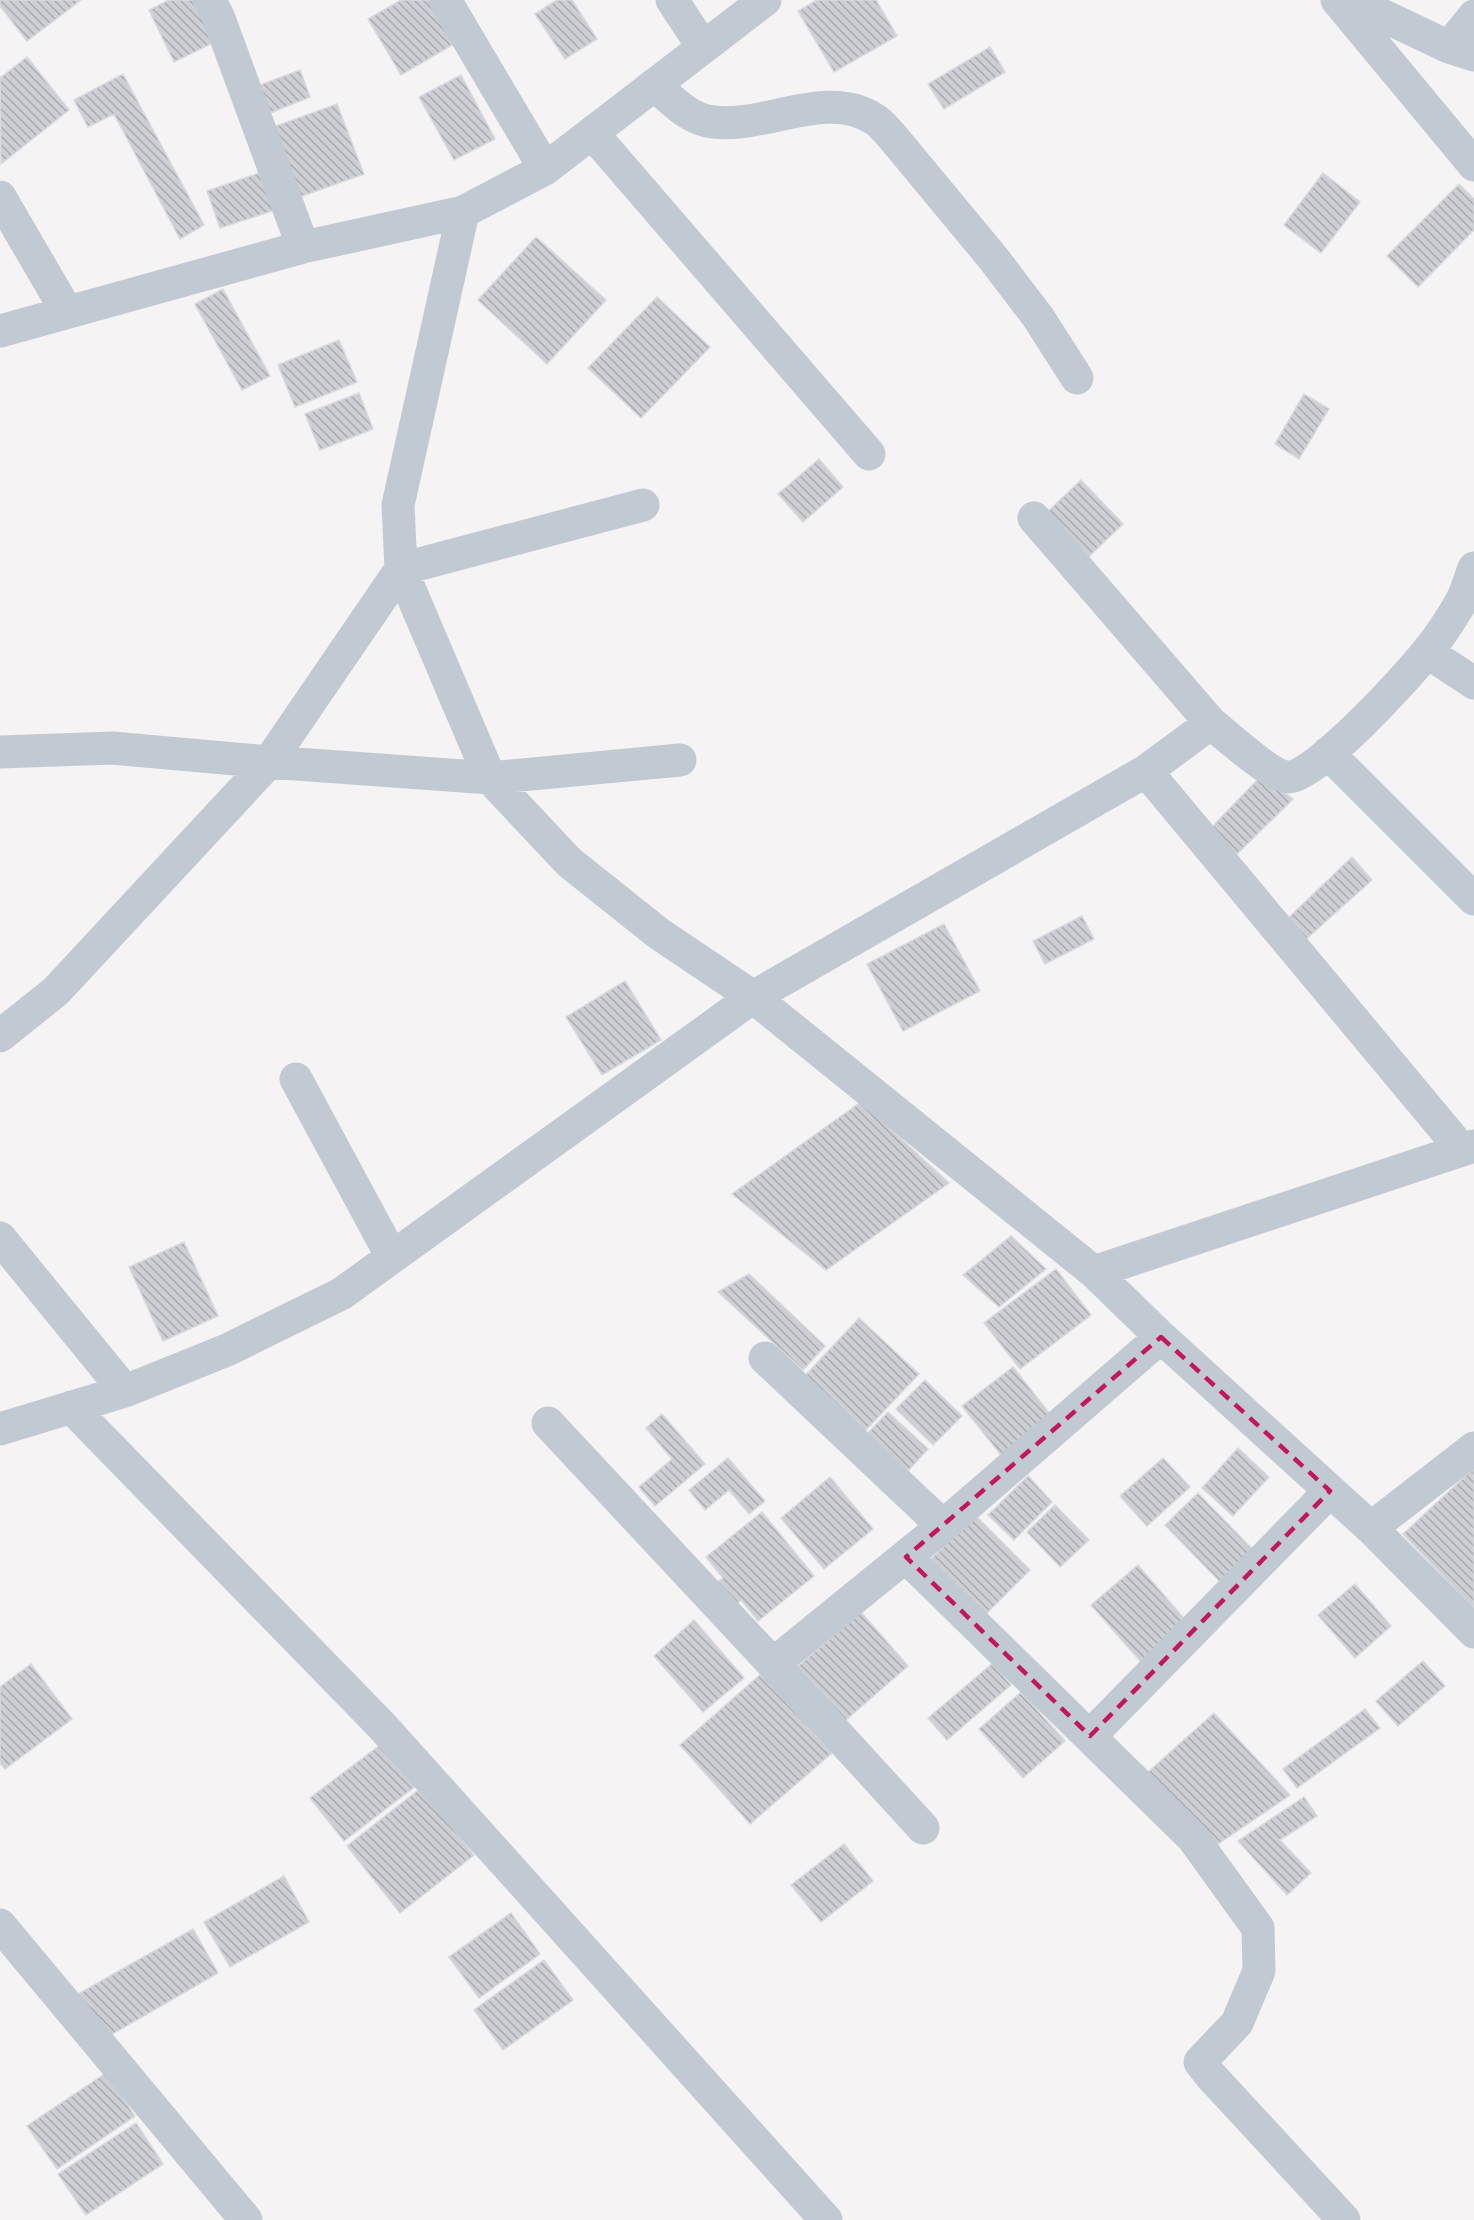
<svg xmlns="http://www.w3.org/2000/svg" width="1474" height="2220" font-family="Signika,sans-serif">
  <style>
    .building { fill: url(#building-back-hatch); stroke: #d7d9de; stroke-width: 1.5 }
    .lines { fill: none; stroke-linecap: round; stroke-linejoin: round }
    .street { stroke: #c1cad2; stroke-width: 33 }
    .marked { fill: none; stroke: #c2185b; stroke-width: 4.5; stroke-dasharray: 12 8; stroke-linejoin: round }
  </style>
  <defs>
    <pattern id="building-back-hatch" width="6" height="6" patternUnits="userSpaceOnUse" patternTransform="scale(1.5)"><rect width="6" height="6" fill="#cdcfd5"/><path d="M-1 5l2 2M0 0l6 6M5-1l2 2" fill="none" stroke="#a8abb0"/></pattern>
  </defs>
  <rect width="100%" height="100%" fill="#f5f3f3"/>
  <path class="building" d="M 0,0 L 81,0 L 27,41 L 0,6 Z
    M 169,0 L 202,0 L 221,39 L 174,62 L 149,10 Z
    M 401,0 L 428,0 L 454,44 L 401,75 L 368,19 Z
    M 557,0 L 572,0 L 597,39 L 565,59 L 535,14 Z
    M 817,0 L 876,0 L 897,36 L 834,72 L 798,11 Z
    M 990,47 L 1005,72 L 944,109 L 928,84 Z
    M 27,57 L 69,110 L 1,164 L 0,78 Z
    M 300,70 L 310,97 L 258,118 L 247,90 Z
    M 123,74 L 204,225 L 180,239 L 114,114 L 88,127 L 74,100 Z
    M 461,75 L 495,139 L 454,160 L 419,97 Z
    M 337,104 L 364,174 L 294,199 L 268,129 Z
    M 268,170 L 281,208 L 220,228 L 207,191 Z
    M 1323,173 L 1360,202 L 1321,253 L 1284,225 Z
    M 1459,184 L 1474,199 L 1474,230 L 1418,287 L 1387,256 Z
    M 536,237 L 606,300 L 547,364 L 478,300 Z
    M 223,289 L 270,376 L 242,390 L 195,304 Z
    M 657,297 L 710,347 L 641,418 L 588,368 Z
    M 339,340 L 357,382 L 295,407 L 278,365 Z
    M 359,393 L 373,429 L 320,450 L 305,414 Z
    M 1304,394 L 1329,409 L 1299,459 L 1275,444 Z
    M 819,459 L 843,487 L 803,522 L 778,494 Z
    M 1081,480 L 1123,524 L 1081,564 L 1039,520 Z
    M 1262,775 L 1293,799 L 1236,855 L 1210,829 Z
    M 1352,857 L 1372,880 L 1304,941 L 1284,922 Z
    M 1082,916 L 1094,939 L 1045,964 L 1033,941 Z
    M 944,924 L 980,991 L 903,1031 L 867,964 Z
    M 625,981 L 661,1040 L 602,1075 L 566,1017 Z
    M 861,1102 L 949,1183 L 826,1270 L 732,1194 Z
    M 1011,1236 L 1046,1269 L 999,1307 L 963,1275 Z
    M 184,1242 L 218,1316 L 163,1341 L 129,1267 Z
    M 1056,1269 L 1091,1315 L 1020,1369 L 984,1323 Z
    M 749,1274 L 825,1346 L 803,1370 L 718,1292 Z
    M 859,1318 L 919,1374 L 864,1432 L 804,1377 Z
    M 1013,1367 L 1054,1419 L 1004,1459 L 962,1406 Z
    M 925,1380 L 962,1416 L 933,1445 L 896,1409 Z
    M 888,1412 L 928,1449 L 908,1471 L 867,1434 Z
    M 662,1414 L 705,1464 L 655,1506 L 639,1487 L 672,1459 L 646,1428 Z
    M 1238,1448 L 1269,1477 L 1233,1516 L 1202,1488 Z
    M 728,1458 L 765,1501 L 749,1514 L 729,1490 L 705,1510 L 689,1490 Z
    M 1163,1458 L 1190,1487 L 1147,1526 L 1120,1496 Z
    M 1474,1468 L 1474,1609 L 1403,1534 Z
    M 1028,1476 L 1052,1502 L 1014,1540 L 988,1515 Z
    M 830,1477 L 873,1529 L 824,1569 L 781,1518 Z
    M 1198,1493 L 1257,1554 L 1224,1586 L 1165,1525 Z
    M 1055,1505 L 1089,1540 L 1060,1567 L 1027,1532 Z
    M 762,1512 L 814,1576 L 758,1621 L 741,1600 L 729,1610 L 711,1587 L 723,1578 L 706,1557 Z
    M 975,1515 L 1030,1570 L 985,1615 L 930,1560 Z
    M 1138,1565 L 1187,1622 L 1141,1662 L 1091,1605 Z
    M 1355,1584 L 1391,1626 L 1355,1658 L 1318,1615 Z
    M 861,1612 L 908,1666 L 839,1726 L 791,1672 Z
    M 694,1620 L 744,1678 L 703,1712 L 654,1656 Z
    M 1423,1661 L 1445,1686 L 1398,1726 L 1376,1701 Z
    M 993,1663 L 1011,1685 L 947,1740 L 928,1718 Z
    M 31,1664 L 72,1719 L 5,1769 L 0,1763 L 0,1687 Z
    M 761,1674 L 832,1753 L 750,1824 L 680,1745 Z
    M 1021,1692 L 1065,1741 L 1023,1778 L 979,1729 Z
    M 1365,1709 L 1380,1728 L 1297,1788 L 1283,1769 Z
    M 1214,1713 L 1290,1795 L 1215,1846 L 1147,1773 Z
    M 384,1742 L 417,1785 L 344,1841 L 310,1798 Z
    M 421,1788 L 474,1855 L 400,1913 L 347,1846 Z
    M 1304,1797 L 1317,1816 L 1280,1840 L 1311,1873 L 1287,1895 L 1238,1841 Z
    M 844,1844 L 873,1881 L 821,1922 L 791,1885 Z
    M 284,1876 L 309,1922 L 230,1967 L 204,1922 Z
    M 511,1913 L 540,1954 L 479,1998 L 449,1957 Z
    M 193,1929 L 218,1973 L 104,2039 L 78,1994 Z
    M 544,1960 L 573,2000 L 503,2050 L 474,2010 Z
    M 106,2073 L 135,2116 L 57,2169 L 27,2126 Z
    M 136,2123 L 163,2164 L 86,2215 L 58,2174 Z"/>
  <g class="lines">
    <path class="street" d="M 209,0 L 218,16 L 303,247
      M 445,0 L 545,169
      M 672,0 L 703,47
      M 1337,0 L 1474,165
      M 1350,0 L 1449,47 L 1474,55
      M 1449,47 L 1474,16
      M 654,85 C 670,98 687,117 707,121 C 760,132 825,87 874,119 C 881,123 886,130 891,135 L 993,258 L 1038,317 L 1077,378
      M 593,134 L 869,454
      M 0,197 L 67,312
      M 463,212 L 398,505 L 401,569 L 490,778 L 569,862 L 658,933 L 753,997 L 1094,1272 L 1161,1337 L 1371,1528 L 1474,1632
      M 0,331 L 303,247 L 463,212 L 545,169 L 765,0
      M 1034,518 L 1211,723
      M 1427,652 L 1474,683
      M 0,752 L 112,748 L 269,762 L 490,778 L 680,760
      M 1328,753 L 1474,899
      M 1146,771 L 1462,1150
      M 0,1036 L 56,991 L 269,762 L 401,569 L 643,505
      M 296,1079 L 392,1257
      M 0,1238 L 125,1391
      M 1094,1272 L 1474,1146
      M 765,1358 L 943,1526
      M 71,1407 L 382,1726 L 826,2220
      M 548,1423 L 773,1664 L 923,1828
      M 0,1429 L 125,1391 L 227,1350 L 341,1294 L 753,997 L 1146,771 L 1211,723 C 1226,735 1273,778 1289,777 C 1317,776 1408,676 1427,652 C 1439,638 1449,622 1458,607 C 1466,595 1469,581 1474,568
      M 1371,1528 L 1474,1448
      M 906,1557 L 1193,1838 L 1258,1928 L 1259,1971 L 1237,2023 L 1200,2062 L 1211,2076 L 1344,2220
      M 773,1664 L 943,1526 L 1161,1337
      M 1090,1736 L 1330,1491
      M 0,1925 L 246,2220"/>
  </g>
  <path class="marked" d="M 1161,1337 L 1330,1491 L 1090,1736 L 906,1557 Z"/>
</svg>
